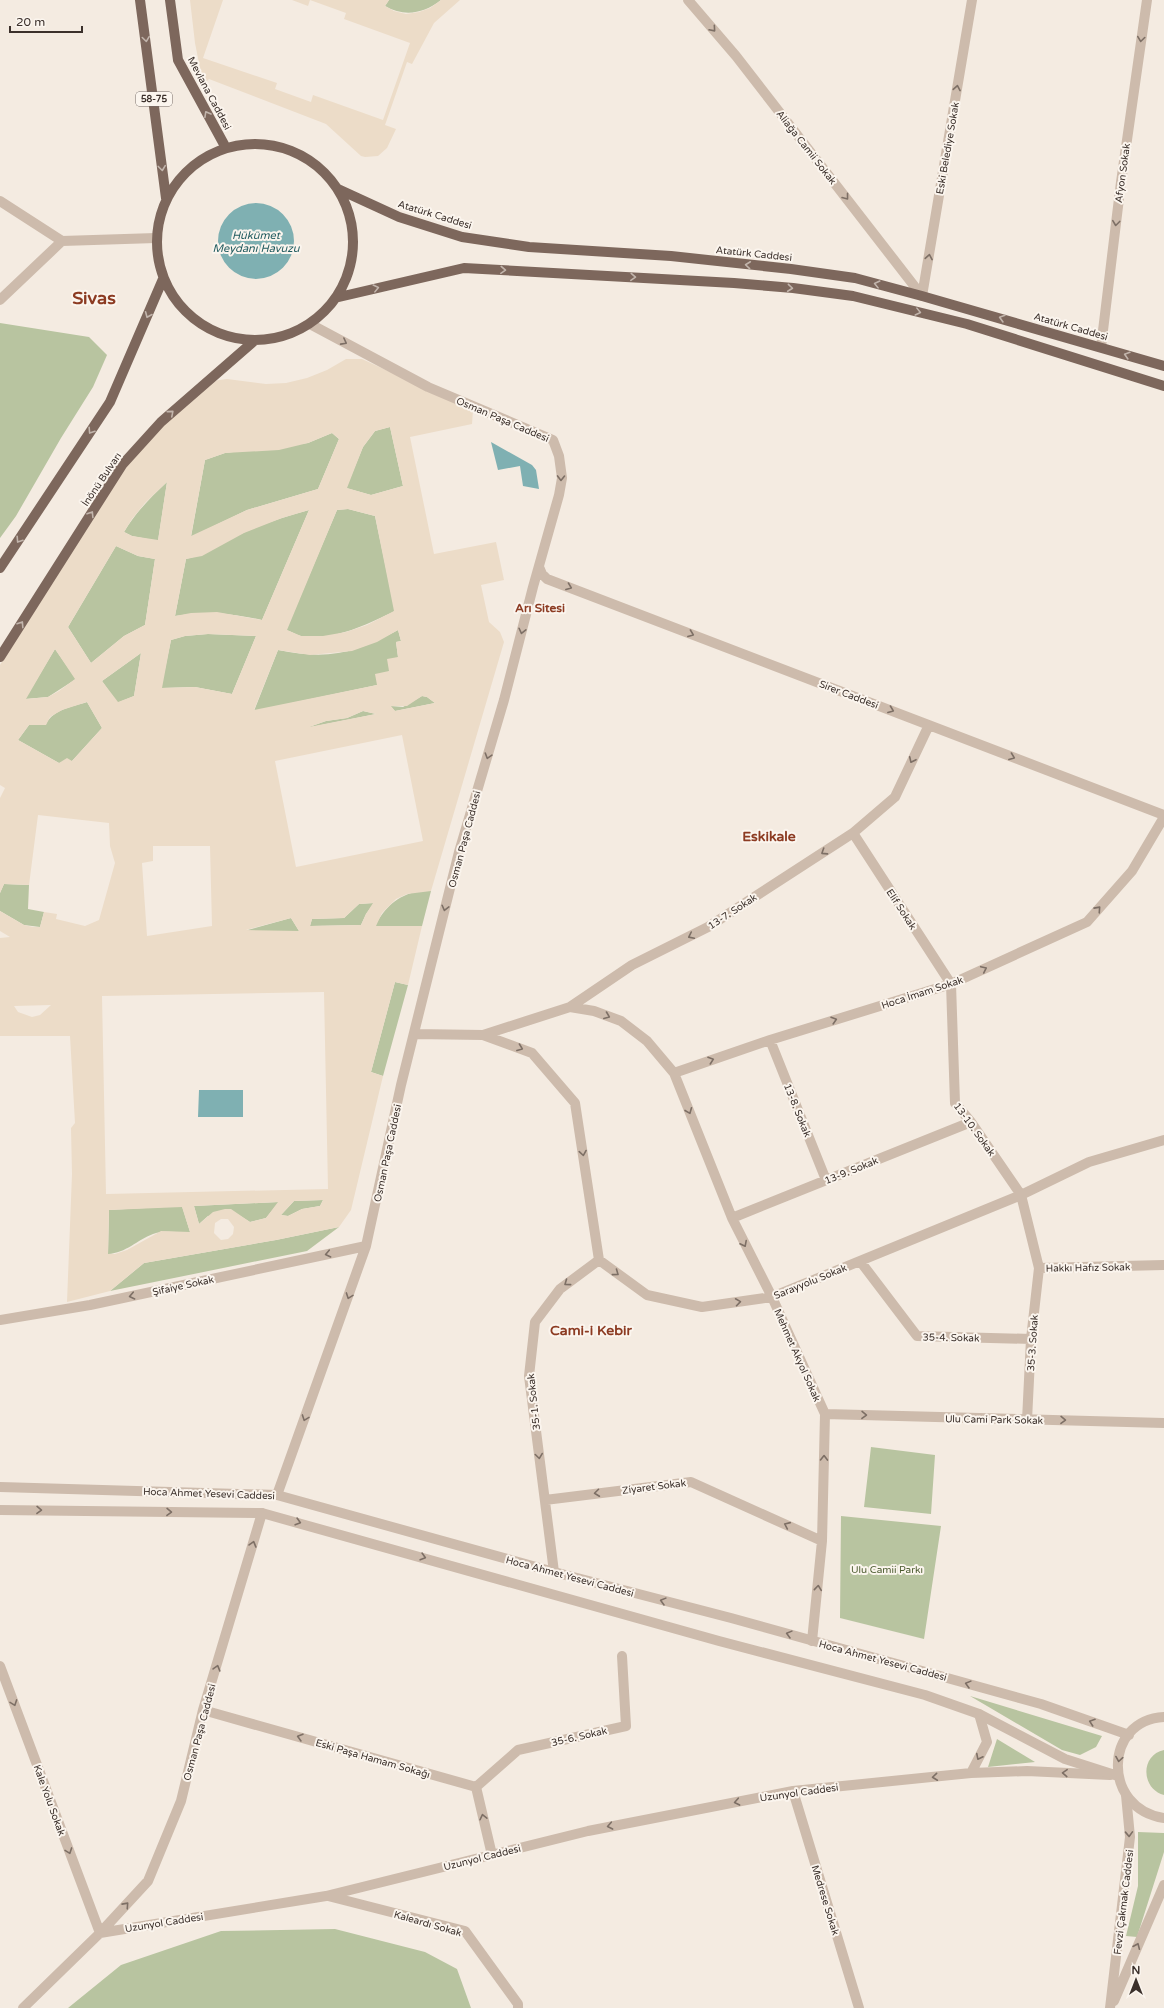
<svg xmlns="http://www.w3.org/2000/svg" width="1164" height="2008" font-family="'Varela Round',sans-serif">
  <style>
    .green { fill: #b8c4a0 }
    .plaza { fill: #ecdcc8; fill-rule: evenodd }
    .water { fill: #7fb0b2 }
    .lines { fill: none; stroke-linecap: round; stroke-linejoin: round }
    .minor { stroke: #cdbbac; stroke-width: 10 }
    .tertiary { stroke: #cdbbac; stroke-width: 10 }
    .primary { stroke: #7d675c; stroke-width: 10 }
    .oneway { stroke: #7d6f65 }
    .oneway2 { stroke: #c2b5ac }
    .labels { text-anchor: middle; stroke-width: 4; stroke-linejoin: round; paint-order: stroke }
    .shield { fill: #fbf5ee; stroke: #756b66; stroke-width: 1 }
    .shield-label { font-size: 9px; font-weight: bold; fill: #3b302b }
    .street-label { font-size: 10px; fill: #3b302b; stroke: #fbf5ee }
    .park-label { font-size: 10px; fill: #4a5a2e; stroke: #fbf5ee }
    .water-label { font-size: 11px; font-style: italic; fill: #1f5a5e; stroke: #fbf5ee }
    .quarter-label { font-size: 12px; font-weight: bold; fill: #8c3b22; stroke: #fbf5ee }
    .district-label { font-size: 14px; font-weight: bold; fill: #8c3b22; stroke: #fbf5ee }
    .town-label { font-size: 18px; font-weight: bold; fill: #8c3b22; stroke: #fbf5ee }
  </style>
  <rect width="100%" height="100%" fill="#f4ebe1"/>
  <path class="green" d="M 389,0 L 441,0 C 423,14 404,17 385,6 Z
    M 0,323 L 89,337 L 107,355 L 93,387 L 61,438 L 16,516 L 0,538 Z
    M 390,427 L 403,486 L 371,495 L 346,488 L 363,447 L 375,431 Z
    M 332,433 L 339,439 L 318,489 L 247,510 L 191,537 L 205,460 L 225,453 L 308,443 Z
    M 167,482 L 158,541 L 132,536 L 124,532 C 136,512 151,497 167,482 Z
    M 348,509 L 375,516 L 395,611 C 368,624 332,642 301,636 C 296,635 291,631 286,630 L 337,510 Z
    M 309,510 L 262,620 C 229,613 210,611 175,616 L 186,559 C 210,554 224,541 245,532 C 266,523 287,516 309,510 Z
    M 116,546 L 138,556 L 155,559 L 145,625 L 124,636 L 91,663 L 68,627 Z
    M 398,630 L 401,641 L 396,642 L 398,657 L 389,671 L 377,685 L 254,711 L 278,650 C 327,660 355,654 398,630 Z
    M 208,634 L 256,636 L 232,694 L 195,687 L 161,688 L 171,640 L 185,636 Z
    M 55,649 L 76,679 L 48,697 L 25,699 Z
    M 141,653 L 134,696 L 117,703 L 102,681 Z
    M 422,696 L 427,697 L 435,703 L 395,711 L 390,706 L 403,707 Z
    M 87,702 L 102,728 L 72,761 L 59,763 L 18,740 L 29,725 L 46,724 C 54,709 72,707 87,702 Z
    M 363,711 L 376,714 L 306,728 L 326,721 L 347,718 Z
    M 4,884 L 29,885 L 28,909 L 44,912 L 40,927 L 24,925 L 0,911 L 0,893 Z
    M 418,891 L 431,891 L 422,926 L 375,926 C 385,907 397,896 418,891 Z
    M 374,903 L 366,914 L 361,925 L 310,926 L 312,919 L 344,918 L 359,904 Z
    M 291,918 L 299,931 L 244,931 Z
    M 395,982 L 408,985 L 383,1076 L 371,1072 Z
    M 323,1200 L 320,1206 L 302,1209 L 288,1216 L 281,1215 L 294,1201 Z
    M 279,1202 L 266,1218 L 250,1222 L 237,1214 L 208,1216 L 199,1224 L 194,1206 Z
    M 182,1206 L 190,1232 C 178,1233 165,1230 153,1234 C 137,1240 126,1253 108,1254 L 109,1210 Z
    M 339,1227 L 307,1251 L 110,1291 L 144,1263 L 276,1240 Z
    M 871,1447 L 935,1455 L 931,1514 L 864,1507 Z
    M 841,1516 L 941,1526 L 924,1639 L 840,1618 Z
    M 970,1696 L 1102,1736 L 1096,1747 L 1080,1755 L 1062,1750 Z
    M 997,1739 L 1035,1762 L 988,1767 Z
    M 1164,1750 L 1164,1795 C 1141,1789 1140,1755 1164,1750 Z
    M 1138,1832 L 1164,1833 L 1164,1852 L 1137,1937 L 1126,1936 L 1138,1886 Z
    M 335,1929 L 425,1952 L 457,1969 L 471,2008 L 68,2008 L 121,1965 L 221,1931 Z"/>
  <path class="plaza" d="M 190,0 L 223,0 L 203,58 L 277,83 L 275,89 L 311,102 L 313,95 L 383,120 L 410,43 L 344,19 L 346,13 L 310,0 L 308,6 L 292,0 L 389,0 L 385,6 L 394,11 L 406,14 L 419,12 L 430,8 L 441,0 L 460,0 L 434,23 L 412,64 L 407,62 L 385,125 L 396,129 L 387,148 L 378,156 L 365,157 L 361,156 L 326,124 L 209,79 L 206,82 L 202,78 L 195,43 Z
    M 346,359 L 362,359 L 473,410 L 472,424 L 410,437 L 434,554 L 496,542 L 504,580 L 481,585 L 489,622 L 500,632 L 504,642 L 431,891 L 407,894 L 396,899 L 382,913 L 376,926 L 422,926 L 408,985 L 395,982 L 371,1072 L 383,1076 L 351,1210 L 339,1227 L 276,1240 L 144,1263 L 110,1291 L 67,1302 L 72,1174 L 71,1128 L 75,1123 L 70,1036 L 0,1036 L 0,938 L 10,937 L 0,931 L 0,911 L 24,925 L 33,927 L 40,927 L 44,912 L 57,914 L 56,919 L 85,926 L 99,920 L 115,863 L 110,846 L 109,823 L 38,815 L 29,885 L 4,884 L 0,893 L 0,798 L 5,788 L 0,785 L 0,665 L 124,467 L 163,424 L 212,381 L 227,379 L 266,384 L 286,383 L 307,378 L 327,370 ZM 390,427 L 403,486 L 371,495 L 347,488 L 363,447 L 375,431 ZM 332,433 L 339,439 L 318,489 L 247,510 L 191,536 L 205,460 L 225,453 L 279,450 L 308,443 ZM 167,482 L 158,540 L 132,536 L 124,532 L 132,519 L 145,503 ZM 348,509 L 375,516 L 394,611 L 367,625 L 346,632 L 323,636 L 301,636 L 287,630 L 337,510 ZM 309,510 L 262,620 L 217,612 L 191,613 L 175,616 L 186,559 L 202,556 L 244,533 L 282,518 ZM 116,546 L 138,556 L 155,559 L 145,625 L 124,636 L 91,663 L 68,627 ZM 398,630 L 401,641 L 396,642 L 398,657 L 387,659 L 389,671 L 375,674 L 377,685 L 254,710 L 278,650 L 310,655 L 352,651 L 377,642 ZM 208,634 L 256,636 L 232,694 L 195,687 L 162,688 L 171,640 L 185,636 ZM 55,649 L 75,679 L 59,691 L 48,697 L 26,699 ZM 141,653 L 134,696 L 118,702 L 102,681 ZM 422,696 L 427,697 L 435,703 L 395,711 L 391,706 L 407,706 ZM 87,702 L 102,728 L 72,761 L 67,758 L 59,763 L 18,740 L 29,725 L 46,725 L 50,717 L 62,710 ZM 363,711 L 376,714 L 309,727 L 326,721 L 347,718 ZM 402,735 L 423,841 L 296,867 L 275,761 ZM 153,846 L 210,846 L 212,926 L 147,936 L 142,863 L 153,861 ZM 373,903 L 366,914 L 361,925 L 310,926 L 312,919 L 344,918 L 359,904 ZM 291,918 L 299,931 L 246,930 ZM 324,992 L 328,1189 L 106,1194 L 102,996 ZM 51,1005 L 40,1015 L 32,1017 L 18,1012 L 14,1006 ZM 323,1200 L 320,1206 L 302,1209 L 288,1216 L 281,1215 L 294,1201 ZM 278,1202 L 266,1218 L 250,1222 L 231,1209 L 225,1209 L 213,1212 L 199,1224 L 194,1206 ZM 182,1207 L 190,1232 L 161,1231 L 127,1250 L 115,1254 L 108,1254 L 109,1210 ZM 221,1219 L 228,1219 L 234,1227 L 233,1234 L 228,1239 L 221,1240 L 214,1233 L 215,1223 Z"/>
  <path class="water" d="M218 241a38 38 0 1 1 76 0a38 38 0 1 1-76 0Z
    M 491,442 L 532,465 L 536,470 L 539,489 L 523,486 L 520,466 L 498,470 Z
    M 199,1090 L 243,1090 L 243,1117 L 198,1117 Z"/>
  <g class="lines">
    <path class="minor" d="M 688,0 L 736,56 L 922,296
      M 0,201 L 62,241 L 156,238
      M 922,296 L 972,0
      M 0,300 L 62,241
      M 1101,347 L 1121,182 L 1147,0
      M 539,567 L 542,574 L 547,579 L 1164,815
      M 853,833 L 951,984 L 955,1103 L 971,1122 L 1021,1195 L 1039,1268 L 1164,1265
      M 570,1007 L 594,1011 L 621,1021 L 647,1041 L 674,1073 L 732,1218 L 772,1297 L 825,1414 L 822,1541 L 812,1641
      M 414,1034 L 483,1035 L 532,1053 L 575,1103 L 599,1260 L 647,1295 L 702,1307 L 772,1297 L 1021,1195 L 1089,1162 L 1164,1140
      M 483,1035 L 570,1007 L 632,965 L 708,927 L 853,833 L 895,797 L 929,725
      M 770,1040 L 826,1180
      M 674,1073 L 770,1040 L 951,984 L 1087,922 L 1132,871 L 1164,817
      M 732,1218 L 971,1122
      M 860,1261 L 917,1336 L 1031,1339
      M 0,1320 L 90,1305 L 366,1246
      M 825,1414 L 1164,1423
      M 1027,1420 L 1031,1339 L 1039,1268
      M 277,1495 L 366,1246 L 401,1085 L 459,852 L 504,700 L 533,587 L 559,495 L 562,478 L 559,456 L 553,440 L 428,387 L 310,324
      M 545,1500 L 691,1482 L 822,1541
      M 554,1572 L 529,1376 L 535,1322 L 560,1289 L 599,1260
      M 0,1666 L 100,1933
      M 203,1710 L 476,1787 L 492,1855
      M 971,1773 L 987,1742 L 979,1714
      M 476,1787 L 518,1750 L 626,1726 L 622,1656
      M 793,1791 L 859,2008
      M 328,1896 L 465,1931 L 518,2004 L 518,2008
      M 100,1933 L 326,1896 L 588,1831 L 793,1791 L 971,1773 L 1027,1771 L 1110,1775
      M 1114,2001 L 1164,1885
      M 23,2008 L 100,1933 L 148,1881 L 181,1801 L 203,1710 L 262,1513
      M 1110,2008 L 1130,1837 L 1126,1795"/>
    <path class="tertiary" d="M 0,1487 L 277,1495 L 554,1572 L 731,1618 L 1041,1704 L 1129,1735
      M 0,1510 L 262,1513 L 719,1641 L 925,1695 L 979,1714 L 1065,1759 L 1118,1776
      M 1164,1717 C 1103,1720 1102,1809 1164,1818"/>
    <path class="primary" d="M 140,0 L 166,198
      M 170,0 L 178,60 L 226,148
      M157 242a98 98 0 1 1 196 0a98 98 0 1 1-196 0Z
      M 338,189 L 399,217 L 462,237 L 529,247 L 671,256 L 791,269 L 855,278 L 922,296 L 1164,366
      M 339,297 L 464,268 L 734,283 L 793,288 L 853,296 L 967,324 L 1164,386
      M 0,568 L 110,402 L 163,279
      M 0,657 L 122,465 L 161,422 L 254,341"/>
  </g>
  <defs><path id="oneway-chevron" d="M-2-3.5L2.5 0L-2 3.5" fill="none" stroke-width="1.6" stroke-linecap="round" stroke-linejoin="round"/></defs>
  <g class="oneway">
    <use href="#oneway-chevron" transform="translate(713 29) rotate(49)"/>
    <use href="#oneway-chevron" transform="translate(1141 39) rotate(98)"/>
    <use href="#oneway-chevron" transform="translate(957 88) rotate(-80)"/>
    <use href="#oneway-chevron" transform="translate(846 197) rotate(52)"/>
    <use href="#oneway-chevron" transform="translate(1116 223) rotate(97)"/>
    <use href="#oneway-chevron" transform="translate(929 257) rotate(-80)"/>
    <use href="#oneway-chevron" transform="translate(344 342) rotate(28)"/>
    <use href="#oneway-chevron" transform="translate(561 478) rotate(91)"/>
    <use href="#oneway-chevron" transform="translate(569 587) rotate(21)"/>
    <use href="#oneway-chevron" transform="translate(522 631) rotate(103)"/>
    <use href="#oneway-chevron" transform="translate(691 634) rotate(21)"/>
    <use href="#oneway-chevron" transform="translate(891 710) rotate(21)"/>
    <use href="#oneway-chevron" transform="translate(488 756) rotate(107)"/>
    <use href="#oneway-chevron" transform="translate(1012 757) rotate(21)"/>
    <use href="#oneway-chevron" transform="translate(912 760) rotate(115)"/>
    <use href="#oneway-chevron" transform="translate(824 852) rotate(147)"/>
    <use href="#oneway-chevron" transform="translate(445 908) rotate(104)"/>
    <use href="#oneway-chevron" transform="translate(1098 909) rotate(-48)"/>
    <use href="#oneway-chevron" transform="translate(691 936) rotate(154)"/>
    <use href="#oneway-chevron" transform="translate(984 969) rotate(-25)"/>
    <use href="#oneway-chevron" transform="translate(607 1016) rotate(22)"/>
    <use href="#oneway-chevron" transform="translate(834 1020) rotate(-17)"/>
    <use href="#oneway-chevron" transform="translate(520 1048) rotate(21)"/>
    <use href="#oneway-chevron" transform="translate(711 1060) rotate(-19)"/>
    <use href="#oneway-chevron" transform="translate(689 1111) rotate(68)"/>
    <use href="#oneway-chevron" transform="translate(583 1153) rotate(81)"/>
    <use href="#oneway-chevron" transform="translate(744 1244) rotate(63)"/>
    <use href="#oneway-chevron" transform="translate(328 1254) rotate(168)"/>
    <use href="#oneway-chevron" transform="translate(616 1273) rotate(36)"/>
    <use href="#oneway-chevron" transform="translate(567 1283) rotate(144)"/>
    <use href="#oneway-chevron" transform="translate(132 1296) rotate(168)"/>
    <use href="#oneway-chevron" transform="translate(349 1296) rotate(110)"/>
    <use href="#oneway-chevron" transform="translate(738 1302) rotate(-8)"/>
    <use href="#oneway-chevron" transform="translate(864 1415) rotate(1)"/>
    <use href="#oneway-chevron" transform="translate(305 1418) rotate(110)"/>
    <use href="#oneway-chevron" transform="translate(1063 1420) rotate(1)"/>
    <use href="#oneway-chevron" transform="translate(539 1456) rotate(82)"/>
    <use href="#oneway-chevron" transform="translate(824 1458) rotate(-89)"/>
    <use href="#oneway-chevron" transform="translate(597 1493) rotate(173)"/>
    <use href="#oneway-chevron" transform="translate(39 1510) rotate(1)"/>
    <use href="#oneway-chevron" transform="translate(169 1512) rotate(1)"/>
    <use href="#oneway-chevron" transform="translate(298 1522) rotate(16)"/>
    <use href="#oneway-chevron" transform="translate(787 1525) rotate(-156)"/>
    <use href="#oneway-chevron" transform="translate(253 1544) rotate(-74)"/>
    <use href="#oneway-chevron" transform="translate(423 1557) rotate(16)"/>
    <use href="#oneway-chevron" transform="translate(818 1588) rotate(-84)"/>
    <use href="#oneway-chevron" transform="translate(663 1601) rotate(-165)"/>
    <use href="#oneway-chevron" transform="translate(789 1634) rotate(-165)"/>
    <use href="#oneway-chevron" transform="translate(217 1668) rotate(-74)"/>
    <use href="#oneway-chevron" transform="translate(968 1684) rotate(-165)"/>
    <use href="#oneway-chevron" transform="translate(14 1703) rotate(70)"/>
    <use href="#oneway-chevron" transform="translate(1092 1722) rotate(-161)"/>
    <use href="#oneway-chevron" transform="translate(300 1737) rotate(-164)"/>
    <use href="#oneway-chevron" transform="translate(979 1757) rotate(117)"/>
    <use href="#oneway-chevron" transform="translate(1119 1759) rotate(99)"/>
    <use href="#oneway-chevron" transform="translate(1065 1773) rotate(-177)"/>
    <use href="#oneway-chevron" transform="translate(935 1777) rotate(174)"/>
    <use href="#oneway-chevron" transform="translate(737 1802) rotate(169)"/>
    <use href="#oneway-chevron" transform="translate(483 1817) rotate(-103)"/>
    <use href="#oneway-chevron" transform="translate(610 1826) rotate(169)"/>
    <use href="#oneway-chevron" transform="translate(1129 1834) rotate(88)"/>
    <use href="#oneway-chevron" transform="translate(69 1851) rotate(70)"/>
    <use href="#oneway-chevron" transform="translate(126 1905) rotate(-48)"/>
    <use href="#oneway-chevron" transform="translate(1137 1946) rotate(-67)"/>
  </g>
  <g class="oneway2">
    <use href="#oneway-chevron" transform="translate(146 39) rotate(82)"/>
    <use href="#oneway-chevron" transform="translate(207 114) rotate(-119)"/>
    <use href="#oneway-chevron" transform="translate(162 168) rotate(83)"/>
    <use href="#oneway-chevron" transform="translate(748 265) rotate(-174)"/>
    <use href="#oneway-chevron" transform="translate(503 270) rotate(3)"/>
    <use href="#oneway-chevron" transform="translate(633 277) rotate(3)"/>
    <use href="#oneway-chevron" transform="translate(877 284) rotate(-166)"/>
    <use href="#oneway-chevron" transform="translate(376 288) rotate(-14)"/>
    <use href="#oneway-chevron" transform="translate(790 288) rotate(6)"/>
    <use href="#oneway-chevron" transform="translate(918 312) rotate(14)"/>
    <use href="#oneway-chevron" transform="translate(148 315) rotate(113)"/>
    <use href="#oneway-chevron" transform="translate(1002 318) rotate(-164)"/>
    <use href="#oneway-chevron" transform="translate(1127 355) rotate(-163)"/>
    <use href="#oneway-chevron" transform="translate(171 413) rotate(-41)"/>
    <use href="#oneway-chevron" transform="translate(91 431) rotate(123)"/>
    <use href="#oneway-chevron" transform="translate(91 514) rotate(-58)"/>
    <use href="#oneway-chevron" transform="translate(19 540) rotate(123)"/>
    <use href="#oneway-chevron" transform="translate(21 624) rotate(-57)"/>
  </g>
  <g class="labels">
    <rect class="shield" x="136" y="92" width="36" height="14" rx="3"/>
    <g class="shield-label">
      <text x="154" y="102">58-75</text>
    </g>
    <g class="street-label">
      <text transform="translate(210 93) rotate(62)" y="4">Mevlana Caddesi</text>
      <text transform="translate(807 147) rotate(52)" y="4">Aliağa Camii Sokak</text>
      <text transform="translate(947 148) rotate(-80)" y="4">Eski Belediye Sokak</text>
      <text transform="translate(1122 173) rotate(-82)" y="4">Afyon Sokak</text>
      <text transform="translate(435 214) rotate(17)" y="4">Atatürk Caddesi</text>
      <text transform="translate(754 253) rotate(6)" y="4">Atatürk Caddesi</text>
      <text transform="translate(1071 326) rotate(16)" y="4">Atatürk Caddesi</text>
      <text transform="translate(503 419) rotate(23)" y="4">Osman Paşa Caddesi</text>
      <text transform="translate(101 479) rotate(-56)" y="4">İnönü Bulvarı</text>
      <text transform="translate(849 694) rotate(21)" y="4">Sirer Caddesi</text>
      <text transform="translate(464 839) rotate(-75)" y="4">Osman Paşa Caddesi</text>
      <text transform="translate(902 909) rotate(57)" y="4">Elif Sokak</text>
      <text transform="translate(732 911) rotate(-33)" y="4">13-7. Sokak</text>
      <text transform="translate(922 992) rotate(-18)" y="4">Hoca İmam Sokak</text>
      <text transform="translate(798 1110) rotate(68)" y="4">13-8. Sokak</text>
      <text transform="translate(975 1129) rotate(54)" y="4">13-10. Sokak</text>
      <text transform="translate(387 1153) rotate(-78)" y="4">Osman Paşa Caddesi</text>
      <text transform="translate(851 1170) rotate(-22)" y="4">13-9. Sokak</text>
      <text transform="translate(1088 1267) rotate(-1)" y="4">Hakkı Hafız Sokak</text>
      <text transform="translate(810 1281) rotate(-22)" y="4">Sarayyolu Sokak</text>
      <text transform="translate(183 1285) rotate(-12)" y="4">Şifaiye Sokak</text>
      <text transform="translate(951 1337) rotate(1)" y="4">35-4. Sokak</text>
      <text transform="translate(1032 1343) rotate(-86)" y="4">35-3. Sokak</text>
      <text transform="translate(798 1355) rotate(66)" y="4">Mehmet Akyol Sokak</text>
      <text transform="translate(533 1402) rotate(-96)" y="4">35-1. Sokak</text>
      <text transform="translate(994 1419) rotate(1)" y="4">Ulu Cami Park Sokak</text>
      <text transform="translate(654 1486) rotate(-7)" y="4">Ziyaret Sokak</text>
      <text transform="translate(209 1493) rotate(2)" y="4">Hoca Ahmet Yesevi Caddesi</text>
      <text transform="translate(570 1576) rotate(15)" y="4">Hoca Ahmet Yesevi Caddesi</text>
      <text transform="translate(883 1660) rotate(15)" y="4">Hoca Ahmet Yesevi Caddesi</text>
      <text transform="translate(199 1732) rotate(-75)" y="4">Osman Paşa Caddesi</text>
      <text transform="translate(579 1736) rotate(-13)" y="4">35-6. Sokak</text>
      <text transform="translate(373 1758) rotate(16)" y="4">Eski Paşa Hamam Sokağı</text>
      <text transform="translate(799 1792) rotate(-8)" y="4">Uzunyol Caddesi</text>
      <text transform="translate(50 1800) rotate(70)" y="4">Kale Yolu Sokak</text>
      <text transform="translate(482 1857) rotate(-14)" y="4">Uzunyol Caddesi</text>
      <text transform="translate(826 1900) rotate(73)" y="4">Medrese Sokak</text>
      <text transform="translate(1123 1902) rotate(-83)" y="4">Fevzi Çakmak Caddesi</text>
      <text transform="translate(164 1922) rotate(-9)" y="4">Uzunyol Caddesi</text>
      <text transform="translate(428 1923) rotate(16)" y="4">Kaleardı Sokak</text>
    </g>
    <g class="park-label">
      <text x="887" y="1573">Ulu Camii Parkı</text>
    </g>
    <g class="water-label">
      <text x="256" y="239">Hükümet<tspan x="256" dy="13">Meydanı Havuzu</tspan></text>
    </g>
    <g class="quarter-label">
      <text x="540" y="612">Arı Sitesi</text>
    </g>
    <g class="district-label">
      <text x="769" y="841">Eskikale</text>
      <text x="591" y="1335">Cami-i Kebir</text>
    </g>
    <g class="town-label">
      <text x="94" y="304">Sivas</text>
    </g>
  </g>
  <g transform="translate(1136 1980)" stroke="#fbf5ee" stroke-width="3" paint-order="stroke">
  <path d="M0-3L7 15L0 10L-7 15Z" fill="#3b302b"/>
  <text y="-6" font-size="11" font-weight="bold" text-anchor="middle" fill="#3b302b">N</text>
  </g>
  <path d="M10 26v6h72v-6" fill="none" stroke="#3b302b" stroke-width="2"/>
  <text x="16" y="26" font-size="12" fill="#3b302b" stroke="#fbf5ee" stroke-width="3" paint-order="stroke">20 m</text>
</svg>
